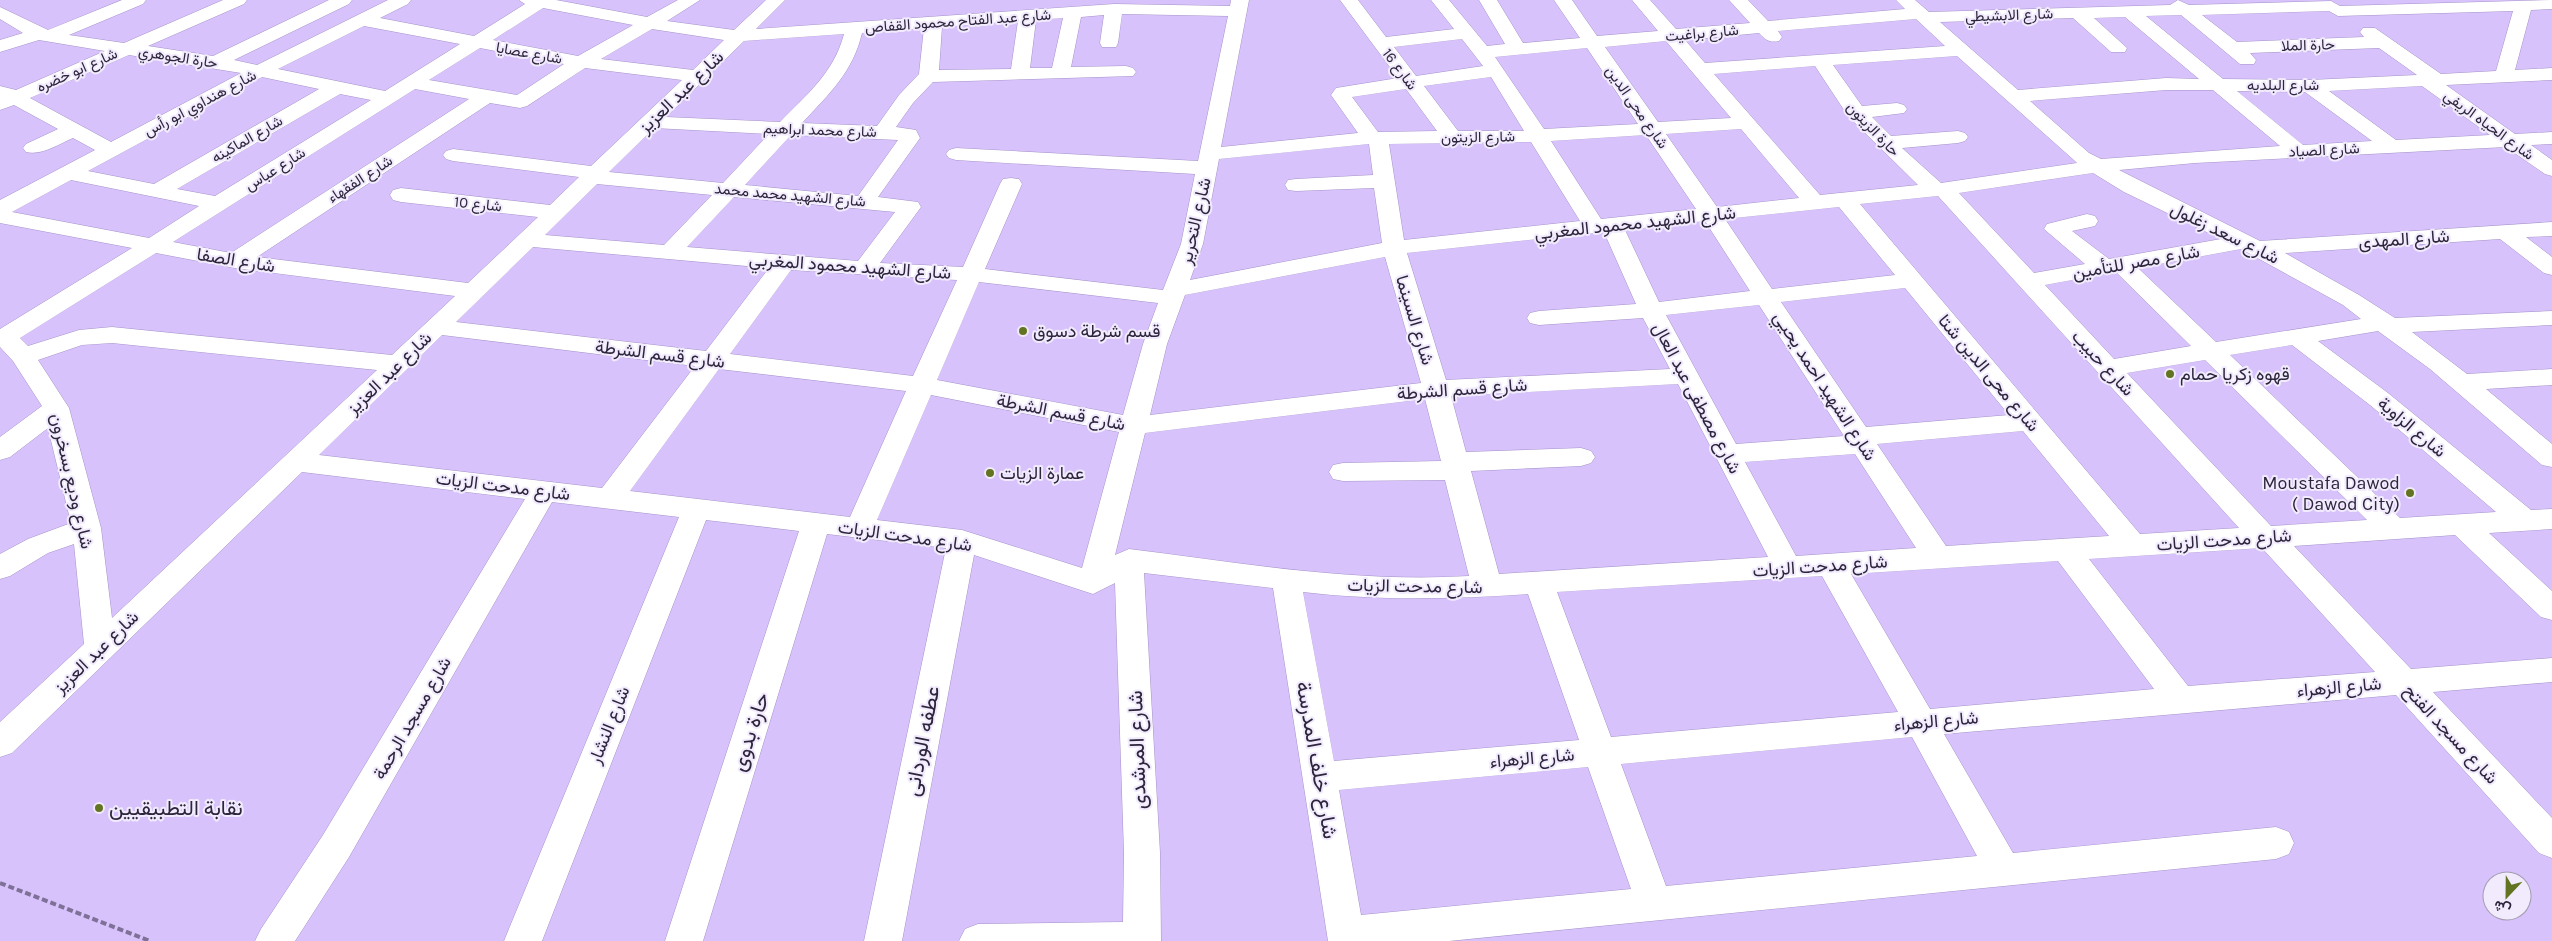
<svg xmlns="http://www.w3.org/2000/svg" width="2552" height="941" font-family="Karla,Vazirmatn,sans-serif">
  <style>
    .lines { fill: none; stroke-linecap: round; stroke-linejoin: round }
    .minor-casing { stroke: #a693c9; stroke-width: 1 }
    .path { stroke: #7f7098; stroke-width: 4; stroke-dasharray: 6 3; stroke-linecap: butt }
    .minor { fill: #fff; fill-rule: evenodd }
    .poi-dot { fill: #627321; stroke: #f1ebfd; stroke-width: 2 }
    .labels { text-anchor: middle; stroke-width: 4; stroke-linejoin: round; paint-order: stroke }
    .far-street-label { font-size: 15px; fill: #2d253b; stroke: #f1ebfd }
    .street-label { font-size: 18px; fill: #2d253b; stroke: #f1ebfd }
    .poi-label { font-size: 18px; fill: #2d253b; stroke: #f1ebfd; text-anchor: start }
    .near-street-label { font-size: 21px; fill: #2d253b; stroke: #f1ebfd }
    .near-poi-label { font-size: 21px; fill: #2d253b; stroke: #f1ebfd; text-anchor: start }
  </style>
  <rect width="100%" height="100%" fill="#d7c2fc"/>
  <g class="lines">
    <defs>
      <path id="minor" d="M 122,0 L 146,0 L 143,4 L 69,35 L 124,43 L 223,0 L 247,0 L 244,4 L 148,46 L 213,56 L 329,0 L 352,0 L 349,4 L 234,60 L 257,65 L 388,0 L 411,0 L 408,4 L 380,18 L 474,36 L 525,4 L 519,0 L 556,0 L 647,17 L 678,0 L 700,0 L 667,21 L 734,30 L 766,0 L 785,0 L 756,29 L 1114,4 L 1230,6 L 1231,0 L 1249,0 L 1221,147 L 1358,133 L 1331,95 L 1336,88 L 1398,78 L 1340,0 L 1358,0 L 1386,37 L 1454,29 L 1431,0 L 1449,0 L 1487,46 L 1505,44 L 1479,0 L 1497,0 L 1523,43 L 1580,38 L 1554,0 L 1572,0 L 1597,36 L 1658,31 L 1632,0 L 1650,0 L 1676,29 L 1750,23 L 1729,0 L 1748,0 L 1768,21 L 1905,9 L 1896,0 L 1915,0 L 1929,12 L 2170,5 L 2178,0 L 2189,5 L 2331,1 L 2340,6 L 2552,0 L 2552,9 L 2531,10 L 2515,70 L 2552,68 L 2552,80 L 2446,85 L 2515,134 L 2552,132 L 2552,144 L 2531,145 L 2552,160 L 2552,176 L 2545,174 L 2506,147 L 2195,163 L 2119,170 L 2260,241 L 2552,222 L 2552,236 L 2526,237 L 2552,257 L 2552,275 L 2544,273 L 2500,239 L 2285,253 L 2359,295 L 2395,318 L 2552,311 L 2552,325 L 2412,332 L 2467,374 L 2552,369 L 2552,385 L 2486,389 L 2552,444 L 2552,467 L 2542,465 L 2430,369 L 2378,331 L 2318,341 L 2388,393 L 2531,510 L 2552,509 L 2552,529 L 2489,533 L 2552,591 L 2552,620 L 2541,617 L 2455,535 L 2294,546 L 2411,669 L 2552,658 L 2552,682 L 2433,692 L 2552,818 L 2552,858 L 2539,853 L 2396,695 L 1944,734 L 2013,853 L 2276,827 L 2289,832 L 2294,843 L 2289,854 L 2276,859 L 1449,941 L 1328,941 L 1273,588 L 1144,573 L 1160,853 L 1161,941 L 959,941 L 965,929 L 978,924 L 1123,922 L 1124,853 L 1115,583 L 1093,594 L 974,555 L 902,941 L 864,941 L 946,548 L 827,534 L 703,941 L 665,941 L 799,531 L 706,520 L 542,941 L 504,941 L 679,517 L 552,502 L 349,857 L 295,941 L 255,941 L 261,929 L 323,835 L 525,499 L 302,472 L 12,753 L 0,757 L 0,722 L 84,644 L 74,544 L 48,553 L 10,576 L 0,579 L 0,554 L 28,539 L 71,523 L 48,428 L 10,457 L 0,460 L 0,437 L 42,406 L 13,361 L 0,347 L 0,329 L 132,248 L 0,223 L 0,200 L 95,150 L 73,138 C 59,144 41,156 26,152 L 23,148 L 26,144 L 58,129 L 14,105 L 0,110 L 0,86 L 16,90 L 105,51 L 39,40 L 0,52 L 0,40 L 23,33 L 0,19 L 0,7 L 48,30 ZM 543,8 L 633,25 L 578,56 L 493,40 ZM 2329,11 L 2338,16 L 2513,11 L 2496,71 L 2441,74 L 2375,28 L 2363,28 L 2360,32 L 2364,37 L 2237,42 L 2202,15 ZM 1122,14 L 1228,16 L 1198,161 L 956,148 L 949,150 L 946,154 L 949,158 L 956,160 L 1195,174 L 1181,244 L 1163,290 L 985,269 L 1022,184 L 1019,179 L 1011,178 L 1003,179 L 1000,184 L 963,267 L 880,263 L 921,207 L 918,202 L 878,197 L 920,138 L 916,130 L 896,127 L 913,103 L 933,82 L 1133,76 L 1136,72 L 1133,68 L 1126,66 L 1071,67 L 1081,17 L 1104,15 L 1100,43 L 1102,47 L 1116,47 L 1118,43 ZM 2181,15 L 2240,64 L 2254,64 L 2256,60 L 2250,53 L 2379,48 L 2417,75 L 2310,80 L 2223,79 L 2146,16 ZM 2125,17 L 2199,79 L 2166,78 L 2018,90 L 1940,22 L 2073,18 L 2111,52 L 2125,52 L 2127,48 L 2094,18 ZM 1063,18 L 1052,68 L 1030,68 L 1036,20 ZM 1916,19 L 1945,46 L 1705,63 L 1685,40 L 1759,33 C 1766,40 1769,43 1779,41 L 1782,37 L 1778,31 ZM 1018,21 L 1011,69 L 939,70 L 942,27 ZM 364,26 L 460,44 L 385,91 L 278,69 ZM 924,28 L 919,74 L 899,95 L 877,126 L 802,123 C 829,94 853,72 862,33 ZM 652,29 L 724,40 L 693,70 L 601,59 ZM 844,34 C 834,73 807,94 780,122 L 666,117 L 744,41 ZM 1462,39 L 1483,66 L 1416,76 L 1394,47 ZM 1666,41 L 1731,118 L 1658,122 L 1605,47 ZM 480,48 L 564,64 L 517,95 L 429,80 ZM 1587,48 L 1638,124 L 1544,129 L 1495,57 ZM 129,55 L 241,73 L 111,142 L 30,98 ZM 1957,56 L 2075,161 L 2077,163 L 1941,183 L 1902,148 L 1958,143 L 1965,141 L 1968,137 L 1965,133 L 1958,131 L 1891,136 L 1872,117 L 1904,113 L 1907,109 L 1904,105 L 1897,103 L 1862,106 L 1833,65 ZM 1815,66 L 1848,116 L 1918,185 L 1820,195 L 1714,74 ZM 585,68 L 682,80 L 591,166 L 453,149 L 446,151 L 443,155 L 446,159 L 453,161 L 579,177 L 550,205 L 401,188 L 393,190 L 390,195 L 393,200 L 401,202 L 538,217 L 468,283 L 257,257 L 490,103 L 520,108 L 527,106 ZM 262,77 L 319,89 L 154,184 L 88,171 ZM 1491,77 L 1524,131 L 1458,131 L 1424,86 ZM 2422,86 L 2490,135 L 2396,140 L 2329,91 ZM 415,89 L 469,99 L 231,253 L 173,242 ZM 1406,89 L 1437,131 L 1378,132 L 1352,97 ZM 2166,90 L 2213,90 L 2280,146 L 2101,159 L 2089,153 L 2030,101 ZM 2237,91 L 2305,92 L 2372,141 L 2303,145 ZM 340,94 L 371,100 L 215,196 L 177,189 ZM 654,128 L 769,134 L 723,183 L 609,172 ZM 1741,129 L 1799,198 L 1717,207 L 1666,134 ZM 791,135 L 898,140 L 858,196 L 745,185 ZM 1646,135 L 1696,209 L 1601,219 L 1551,141 ZM 1531,142 L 1580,221 L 1404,240 L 1389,144 ZM 1369,144 L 1373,175 L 1296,179 L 1288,180 L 1285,185 L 1288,190 L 1296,191 L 1374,188 L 1382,243 L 1190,280 L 1203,244 L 1219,159 ZM 2093,173 L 2124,192 L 2221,239 L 2109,259 L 2072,231 L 2095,226 L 2098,221 L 2095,216 L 2087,214 L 2047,224 L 2044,229 L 2085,264 L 2034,273 L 1959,193 ZM 71,180 L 199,206 L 149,238 L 12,212 ZM 597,184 L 712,195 L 664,245 L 545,235 ZM 1938,196 L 2239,528 L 2140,534 L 1860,204 ZM 734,197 L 895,212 L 858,261 L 687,247 ZM 1839,207 L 1895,275 L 1772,289 L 1725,219 ZM 1705,221 L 1750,291 L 1659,302 L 1625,230 ZM 1604,232 L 1636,304 L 1539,311 L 1530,313 L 1527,318 L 1530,323 L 1539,325 L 1643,318 L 1670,369 L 1446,380 L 1407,253 ZM 533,247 L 769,268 L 706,351 L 456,322 ZM 2241,249 L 2343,305 L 2361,319 L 2216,342 L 2138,268 ZM 156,253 L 235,268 L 455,296 L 392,355 L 112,327 L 79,330 L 28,346 L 20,338 ZM 1385,257 L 1421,383 L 1150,415 L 1167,344 L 1185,295 ZM 791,270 L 957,280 L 913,376 L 730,354 ZM 2116,272 L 2191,346 L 2114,359 L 2045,285 ZM 979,282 L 1158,303 L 1143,344 L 1123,415 L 937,380 ZM 1905,288 L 2009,415 L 1866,427 L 1781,302 ZM 1759,305 L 1844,436 L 1736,444 L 1666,315 ZM 442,335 L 695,366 L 602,488 L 319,455 ZM 112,343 L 377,370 L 112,618 L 101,528 L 69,408 L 38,360 L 82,345 ZM 2292,345 L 2370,405 L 2496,512 L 2400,518 L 2230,355 ZM 2205,360 L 2367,520 L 2271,526 L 2127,373 ZM 719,369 L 906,391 L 850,517 L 630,491 ZM 1678,384 L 1768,557 L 1499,574 L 1471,471 L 1581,466 L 1591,463 L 1595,457 L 1591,451 L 1581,448 L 1466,452 L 1451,396 ZM 931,395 L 1119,432 L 1082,568 L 962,530 L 877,520 ZM 1425,399 L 1441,461 L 1343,463 L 1333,465 L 1329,472 L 1333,479 L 1343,481 L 1445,480 L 1469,576 C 1355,583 1242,563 1129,549 L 1115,555 L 1145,433 ZM 2023,431 L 2109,536 L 1946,546 L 1877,444 ZM 1855,454 L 1916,548 L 1796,556 L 1745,462 ZM 2262,548 L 2375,672 L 2188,686 L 2089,559 ZM 2058,561 L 2154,689 L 1930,709 L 1851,574 ZM 1822,576 L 1898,712 L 1611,737 L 1557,592 ZM 1303,592 C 1380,601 1452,599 1528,594 L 1579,740 L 1334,761 ZM 1912,737 L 1977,856 L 1666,886 L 1621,764 ZM 1588,767 L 1631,889 L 1361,915 L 1339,790 Z"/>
    </defs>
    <use href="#minor" class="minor-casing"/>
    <path class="path" d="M 0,883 L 150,941"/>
    <use href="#minor" class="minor"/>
  </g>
  <g class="poi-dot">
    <circle cx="1023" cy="331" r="5"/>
    <circle cx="2170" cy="374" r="5"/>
    <circle cx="990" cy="473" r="5"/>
    <circle cx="2410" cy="493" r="5"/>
    <circle cx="99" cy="808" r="5"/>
  </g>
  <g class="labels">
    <g class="far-street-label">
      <text transform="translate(2009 15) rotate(-2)" y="5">شارع الابشيطي</text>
      <text transform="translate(958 21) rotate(-4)" y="5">شارع عبد الفتاح محمود القفاص</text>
      <text transform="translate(1702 33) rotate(-5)" y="5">شارع براغيت</text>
      <text transform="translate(2308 45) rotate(-2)" y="5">حارة الملا</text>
      <text transform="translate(529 53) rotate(10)" y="5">شارع عصايا</text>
      <text transform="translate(178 57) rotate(9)" y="5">حارة الجوهري</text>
      <text transform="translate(1400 69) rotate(53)" y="5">شارع 16</text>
      <text transform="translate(77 70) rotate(-24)" y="5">شارع ابو خضره</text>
      <text x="2283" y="90">شارع البلديه</text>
      <text transform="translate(200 103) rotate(-28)" y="5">شارع هنداوي ابو رأس</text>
      <text transform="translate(1637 107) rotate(55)" y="5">شارع محى الدين</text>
      <text transform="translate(2489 125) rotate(36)" y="5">شارع الحياه الريفي</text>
      <text transform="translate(1873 129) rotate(46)" y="5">حارة الزيتون</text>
      <text transform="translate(820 130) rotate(2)" y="5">شارع محمد ابراهيم</text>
      <text transform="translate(1478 137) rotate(-1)" y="5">شارع الزيتون</text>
      <text transform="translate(247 139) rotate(-30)" y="5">شارع الماكينه</text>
      <text transform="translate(2324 150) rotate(-3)" y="5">شارع الصياد</text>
      <text transform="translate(275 169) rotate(-32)" y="5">شارع عباس</text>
      <text transform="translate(360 179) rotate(-33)" y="5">شارع الفقهاء</text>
      <text transform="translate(790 195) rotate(5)" y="5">شارع الشهيد محمد محمد</text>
      <text transform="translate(478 204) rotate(6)" y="5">شارع 10</text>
    </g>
    <g class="street-label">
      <text transform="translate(681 92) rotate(-44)" y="6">شارع عبد العزيز</text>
      <text transform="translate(1195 221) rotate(-77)" y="6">شارع التحرير</text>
      <text transform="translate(1635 223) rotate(-6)" y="6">شارع الشهيد محمود المغربي</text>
      <text transform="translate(2225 233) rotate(26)" y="6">شارع سعد زغلول</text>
      <text transform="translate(2404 239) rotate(-4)" y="6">شارع المهدى</text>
      <text transform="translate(236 260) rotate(9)" y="6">شارع الصفا</text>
      <text transform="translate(2136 262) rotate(-10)" y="6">شارع مصر للتأمين</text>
      <text transform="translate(850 266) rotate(4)" y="6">شارع الشهيد محمود المغربي</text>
      <text transform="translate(1415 320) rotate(73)" y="6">شارع السينما</text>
      <text transform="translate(660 354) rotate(7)" y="6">شارع قسم الشرطة</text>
      <text transform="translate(2103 363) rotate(47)" y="6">شارع حبيب</text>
      <text transform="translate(389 373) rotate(-44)" y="6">شارع عبد العزيز</text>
      <text transform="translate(1989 373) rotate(50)" y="6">شارع محى الدين شتا</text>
      <text transform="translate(1825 386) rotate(57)" y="6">شارع الشهيد احمد يحيي</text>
      <text transform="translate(1462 389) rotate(-4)" y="6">شارع قسم الشرطة</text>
      <text transform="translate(1697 398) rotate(62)" y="6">شارع مصطفى عبد العال</text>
      <text transform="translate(1061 412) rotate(11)" y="6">شارع قسم الشرطة</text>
      <text transform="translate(2412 427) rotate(40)" y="6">شارع الزاوية</text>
      <text transform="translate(72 481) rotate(77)" y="6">شارع وديع بسخرون</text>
      <text transform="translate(503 486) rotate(7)" y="6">شارع مدحت الزيات</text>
      <text transform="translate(905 536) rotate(8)" y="6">شارع مدحت الزيات</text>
      <text transform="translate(2224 540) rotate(-4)" y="6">شارع مدحت الزيات</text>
      <text transform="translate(1820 566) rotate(-4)" y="6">شارع مدحت الزيات</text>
      <text transform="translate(1415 586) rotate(1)" y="6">شارع مدحت الزيات</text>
      <text transform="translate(96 652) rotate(-44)" y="6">شارع عبد العزيز</text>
      <text transform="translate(2339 687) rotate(-5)" y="6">شارع الزهراء</text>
      <text transform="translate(412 718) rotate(-60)" y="6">شارع مسجد الرحمة</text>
      <text transform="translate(1936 721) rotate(-5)" y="6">شارع الزهراء</text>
      <text transform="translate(609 725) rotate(-68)" y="6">شارع النشار</text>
      <text transform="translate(2451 734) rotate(47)" y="6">شارع مسجد الفتح</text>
      <text transform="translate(1532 758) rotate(-5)" y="6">شارع الزهراء</text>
    </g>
    <g class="poi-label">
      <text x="1033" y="337">قسم شرطة دسوق</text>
      <text x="2180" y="380">قهوه زكريا حمام</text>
      <text x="1000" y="479">عمارة الزيات</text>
      <text x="2400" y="489" text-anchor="end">Moustafa Dawod<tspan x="2400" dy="21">( Dawod City)</tspan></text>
    </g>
    <g class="near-street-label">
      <text transform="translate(750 732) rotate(-72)" y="7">حارة بدوى</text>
      <text transform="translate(922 741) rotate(-79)" y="7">عطفه الوردانى</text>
      <text transform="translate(1137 750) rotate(-92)" y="7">شارع المرشدى</text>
      <text transform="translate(1317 760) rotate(80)" y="7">شارع خلف المدرسة</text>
    </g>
    <g class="near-poi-label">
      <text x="109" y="815">نقابة التطبيقيين</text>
    </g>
  </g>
  <g transform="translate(2507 896) rotate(202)"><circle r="24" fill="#f1ebfd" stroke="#a39caf"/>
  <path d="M0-4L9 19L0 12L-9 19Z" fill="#627321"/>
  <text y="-8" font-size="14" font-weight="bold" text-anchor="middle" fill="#2d253b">ش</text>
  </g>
</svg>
